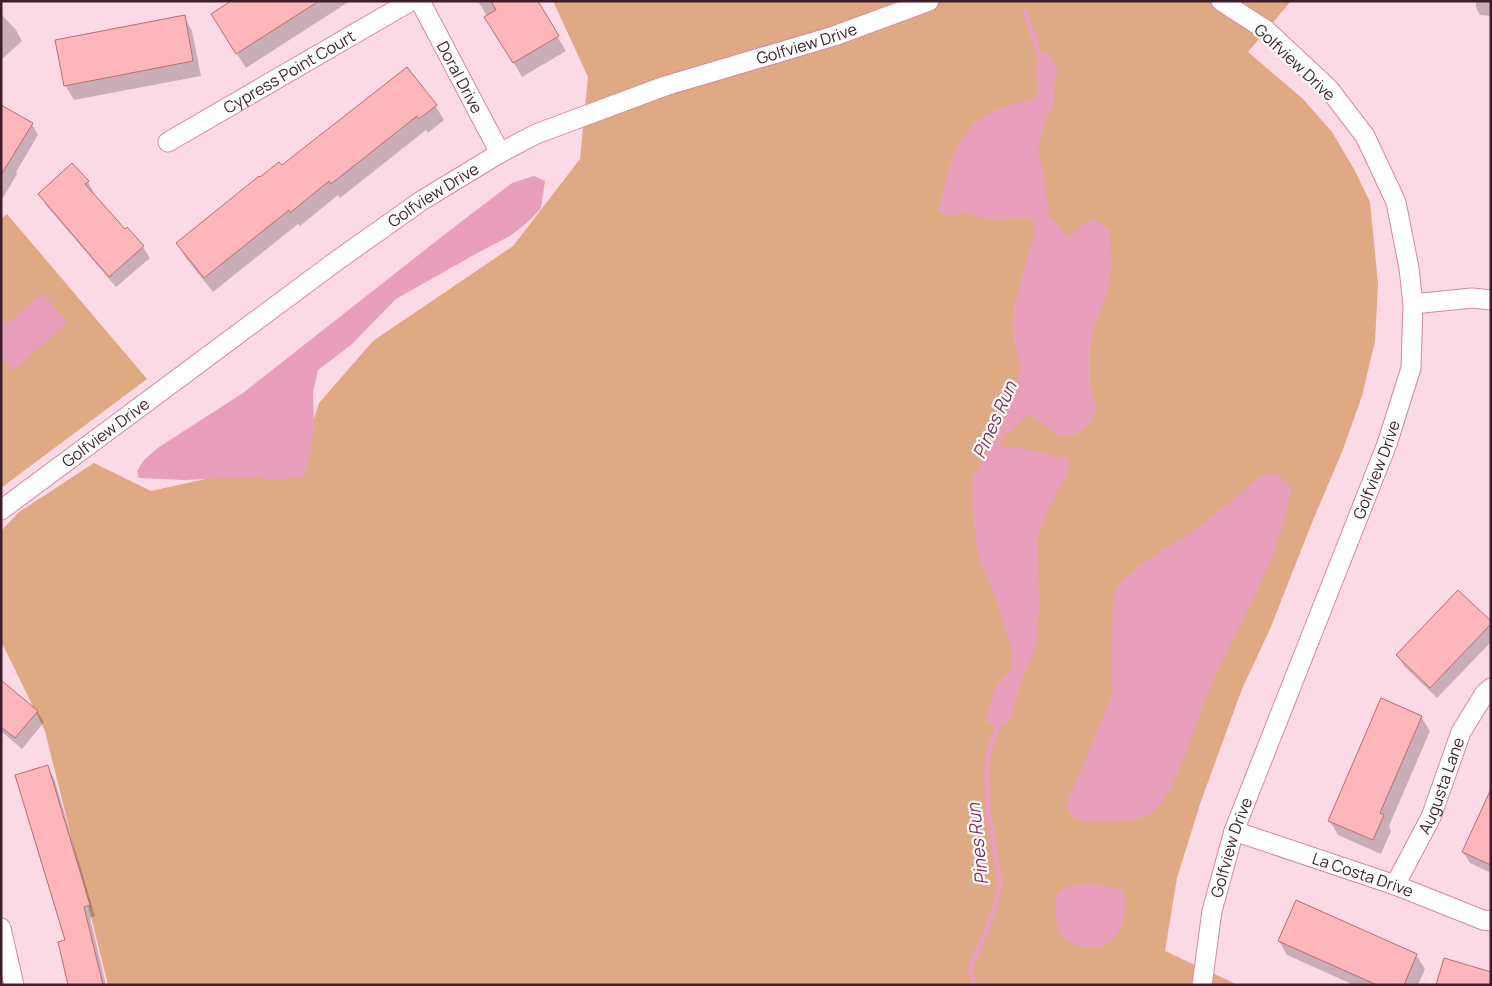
<svg xmlns="http://www.w3.org/2000/svg" width="1492" height="986" font-family="Manrope,sans-serif">
  <style>
    .green { fill: #dfa983 }
    .water { fill: #e99fbb }
    .shadow { fill: #0003 }
    .lines { fill: none; stroke-linecap: round; stroke-linejoin: round }
    .stream { stroke: #e99fbb; stroke-width: 5.5 }
    .building { fill: #fdb7bb; stroke: #bc6c72 }
    .minor-casing { stroke: #d688a5; stroke-width: 21 }
    .minor { stroke: #fff; stroke-width: 19 }
    .labels { text-anchor: middle; stroke-width: 4.5; stroke-linejoin: round; paint-order: stroke }
    .street-label { font-size: 16px; fill: #3d1e2a; stroke: #fff }
    .water-label { font-size: 18px; font-style: italic; fill: #842e54; stroke: #fff }
  </style>
  <rect width="100%" height="100%" fill="#fcdae5"/>
  <path class="green" d="M 553,1 L 1291,1 L 1248,52 L 1303,99 L 1332,132 L 1354,169 L 1370,202 L 1378,284 L 1375,341 L 1362,396 L 1342,452 L 1313,520 L 1270,629 L 1242,689 L 1200,804 L 1177,878 L 1165,951 L 1238,985 L 108,985 L 45,731 L 1,641 L 1,531 L 19,512 L 94,463 L 151,491 L 233,473 L 297,471 L 319,403 L 373,341 L 513,246 L 580,159 L 588,77 Z
    M 7,214 L 147,379 L 1,488 L 1,219 Z"/>
  <path class="water" d="M 1042,53 L 1048,53 L 1058,70 L 1055,76 L 1054,104 L 1047,115 L 1038,149 L 1044,177 L 1049,216 L 1068,237 L 1083,224 L 1095,220 L 1102,224 L 1110,232 L 1111,271 L 1108,291 L 1093,330 L 1090,350 L 1090,385 L 1097,408 L 1090,422 L 1074,436 L 1058,436 L 1033,416 L 1024,417 L 1010,433 L 998,435 L 1014,395 L 1020,367 L 1014,342 L 1012,322 L 1015,301 L 1035,231 L 1031,218 L 1013,218 L 1000,220 L 978,217 L 966,212 L 957,215 L 944,215 L 938,209 C 943,197 945,184 948,172 C 962,123 986,108 1033,100 C 1045,84 1034,81 1035,68 C 1035,63 1040,57 1042,53 Z
    M 534,176 L 545,181 L 541,208 L 529,221 L 510,236 L 481,251 L 396,299 L 351,345 L 318,370 L 313,393 L 314,423 L 311,453 L 304,476 L 276,480 L 251,477 L 184,480 L 139,478 L 137,471 L 144,460 L 159,447 L 243,393 L 449,231 L 512,183 Z
    M 42,293 L 68,322 L 13,371 L 1,358 L 1,316 L 8,323 Z
    M 993,445 L 1026,449 L 1054,455 L 1064,456 L 1070,462 L 1065,479 L 1048,508 L 1038,536 L 1039,613 L 1036,646 L 1020,685 L 1010,721 L 997,728 L 985,721 L 995,688 L 1011,669 L 1012,650 L 997,601 L 978,556 L 971,499 L 973,477 Z
    M 1272,473 L 1279,475 L 1291,487 C 1289,509 1282,528 1275,549 C 1255,601 1225,648 1205,700 C 1193,729 1177,790 1155,810 C 1142,822 1117,820 1101,822 C 1088,823 1074,822 1068,810 L 1068,801 L 1111,698 L 1113,596 C 1127,567 1164,551 1189,534 C 1214,516 1237,495 1261,476 Z
    M 1092,883 L 1122,890 C 1127,899 1126,910 1123,920 C 1118,941 1101,953 1079,946 C 1071,944 1065,938 1059,933 C 1057,922 1050,899 1061,890 C 1068,885 1083,885 1092,883 Z"/>
  <path class="shadow" d="M 233,1 L 350,1 L 246,68 L 221,29 Z
    M 478,1 L 536,1 L 566,51 L 522,77 Z
    M 1476,1 L 1491,1 L 1491,16 L 1480,15 L 1476,7 Z
    M 1,14 L 16,30 L 22,41 L 1,60 Z
    M 184,16 L 192,31 L 201,76 L 74,100 L 65,85 Z
    M 435,105 L 444,120 L 428,133 L 426,130 L 340,198 L 338,195 L 300,226 L 298,224 L 213,292 L 186,258 L 177,243 L 281,167 Z
    M 1,106 L 32,124 L 38,135 L 16,172 L 17,174 L 1,201 Z
    M 72,165 L 88,182 L 94,193 L 93,194 L 125,231 L 143,247 L 150,258 L 116,287 L 46,205 L 40,194 Z
    M 1491,623 L 1491,642 L 1437,698 L 1404,666 L 1398,655 Z
    M 1,682 L 37,711 L 44,722 L 22,749 L 1,731 Z
    M 1421,717 L 1430,731 L 1389,826 L 1391,831 L 1381,854 L 1338,835 L 1329,820 Z
    M 47,767 L 54,778 L 95,916 L 90,918 L 106,985 L 69,985 L 67,941 Z
    M 1491,814 L 1491,873 L 1470,863 L 1463,852 Z
    M 1279,941 L 1416,955 L 1425,969 L 1418,985 L 1354,985 L 1287,955 Z"/>
  <g class="lines">
    <path class="stream" d="M 1025,12 L 1042,62
      M 993,453 L 1004,430
      M 975,985 L 970,971 L 972,963 L 986,932 L 996,903 L 1000,883 L 988,811 L 987,767 L 989,751 L 999,722"/>
  </g>
  <path class="building" d="M 231,1 L 319,1 L 236,54 L 211,14 Z
    M 491,1 L 538,1 L 559,36 L 513,63 L 484,17 L 496,10 Z
    M 185,15 L 193,61 L 64,86 L 55,40 Z
    M 407,67 L 437,105 L 419,119 L 417,116 L 331,184 L 329,181 L 290,213 L 289,210 L 204,278 L 176,243 L 259,176 L 260,177 L 279,162 L 282,165 Z
    M 1,105 L 33,123 L 1,175 Z
    M 72,163 L 89,181 L 85,184 L 125,229 L 127,227 L 144,246 L 109,277 L 38,194 Z
    M 1458,590 L 1491,621 L 1491,624 L 1430,688 L 1396,655 Z
    M 1,680 L 38,711 L 15,738 L 1,727 Z
    M 1381,698 L 1422,716 L 1380,813 L 1384,815 L 1373,840 L 1328,821 Z
    M 48,765 L 90,905 L 84,907 L 103,985 L 68,985 L 58,942 L 65,940 L 15,775 Z
    M 1491,789 L 1491,865 L 1462,852 Z
    M 1296,900 L 1417,954 L 1404,985 L 1377,985 L 1278,941 Z
    M 1444,958 L 1491,972 L 1491,985 L 1436,985 Z"/>
  <g class="lines">
    <defs>
      <g id="minor">
        <path id="s1" d="M 420,1 L 500,153"/>
        <path id="s2" d="M 168,142 L 411,1"/>
        <path d="M 1413,304 L 1472,298 L 1491,300"/>
        <path id="s3" d="M 1,510 L 335,262 L 421,201 L 500,153 L 536,134 L 665,86 L 834,36 L 929,1"/>
        <path id="s4" d="M 1234,831 L 1395,885 L 1483,920 L 1491,921"/>
        <path id="s5" d="M 1395,885 L 1431,817 L 1461,732 L 1485,693 L 1491,688"/>
        <path d="M 1,928 L 14,985"/>
        <path id="s6" d="M 1202,985 L 1212,911 L 1234,831 L 1387,444 L 1411,368 L 1413,304 L 1409,268 L 1396,202 L 1365,136 L 1329,89 L 1266,30 L 1221,1"/>
      </g>
    </defs>
    <use href="#minor" class="minor-casing"/>
    <use href="#minor" class="minor"/>
  </g>
  <g class="labels">
    <g class="street-label">
      <text dy="6" stroke="none"><textPath href="#s3" startOffset="940">Golfview Drive</textPath></text>
      <text transform="translate(1295 62) rotate(43)" y="6">Golfview Drive</text>
      <text dy="6" stroke="none"><textPath href="#s2" startOffset="140">Cypress Point Court</textPath></text>
      <text dy="6" stroke="none"><textPath href="#s1" startOffset="86">Doral Drive</textPath></text>
      <text dy="6" stroke="none"><textPath href="#s3" startOffset="535">Golfview Drive</textPath></text>
      <text dy="6" stroke="none"><textPath href="#s3" startOffset="130">Golfview Drive</textPath></text>
      <text dy="6" stroke="none"><textPath href="#s6" startOffset="546">Golfview Drive</textPath></text>
      <text dy="6" stroke="none"><textPath href="#s5" startOffset="110">Augusta Lane</textPath></text>
      <text dy="6" stroke="none"><textPath href="#s6" startOffset="141">Golfview Drive</textPath></text>
      <text dy="6" stroke="none"><textPath href="#s4" startOffset="136">La Costa Drive</textPath></text>
    </g>
    <g class="water-label">
      <text transform="translate(995 420) rotate(-66)" y="6">Pines Run</text>
      <text transform="translate(978 844) rotate(-96)" y="6">Pines Run</text>
    </g>
  </g>
  <rect width="1492" height="986" fill="none" stroke="#3d1e2a" stroke-width="5"/>
</svg>
